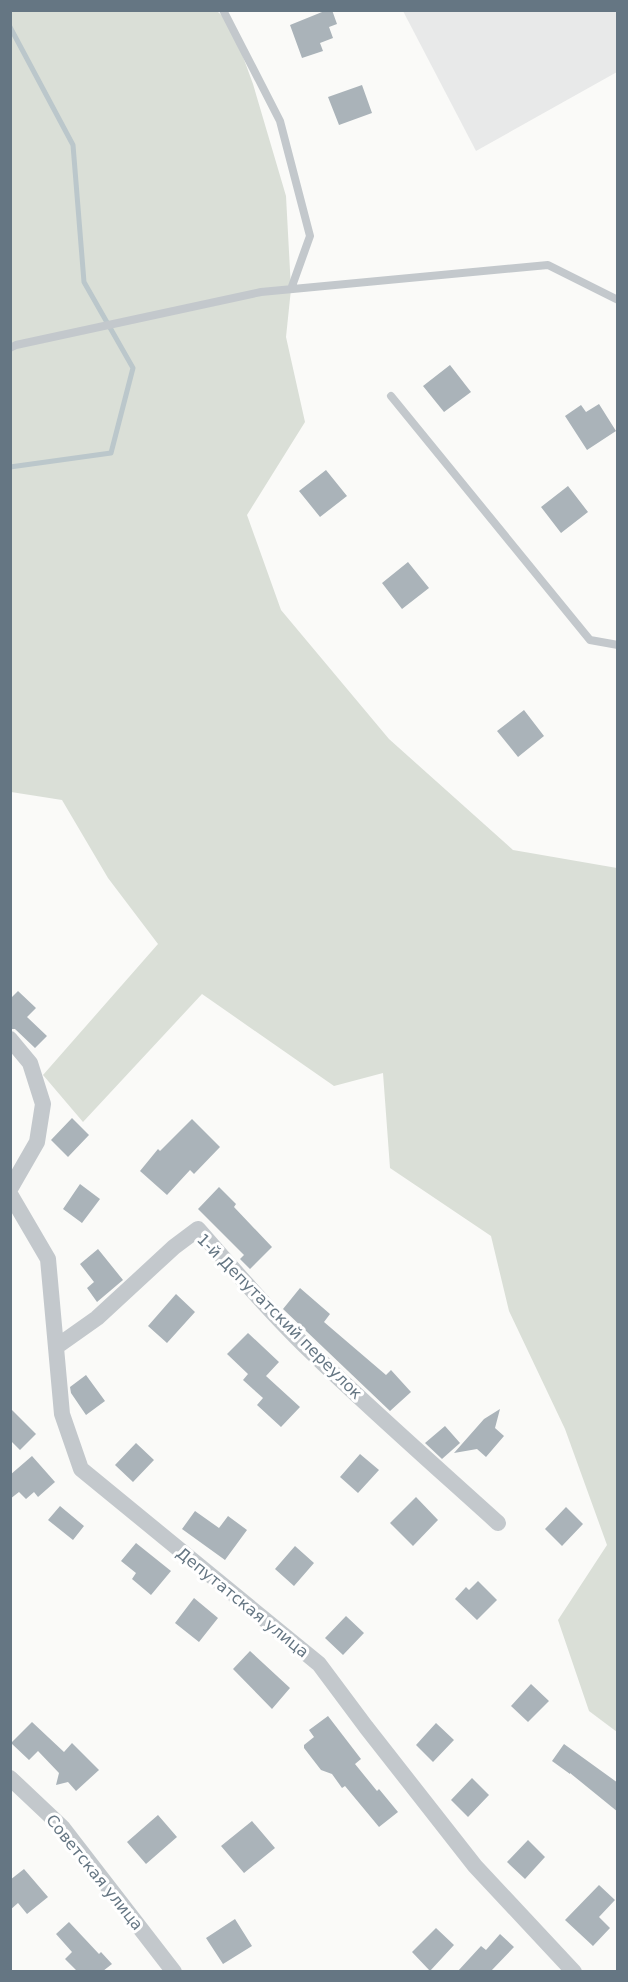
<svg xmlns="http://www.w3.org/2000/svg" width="628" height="1982" font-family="'DejaVu Sans',sans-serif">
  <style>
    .built { fill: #e8e9e9 }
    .green { fill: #dadfd7 }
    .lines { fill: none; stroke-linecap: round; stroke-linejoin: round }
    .stream { stroke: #bbc7cb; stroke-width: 5 }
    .building { fill: #aab3b9 }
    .lane { stroke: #c3c8cc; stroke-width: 8 }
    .street { stroke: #c3c8cc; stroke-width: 16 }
    .labels { text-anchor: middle; stroke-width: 6; stroke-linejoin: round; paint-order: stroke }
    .street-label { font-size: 16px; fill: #657683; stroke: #fff }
  </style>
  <rect width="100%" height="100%" fill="#fafaf8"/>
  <path class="built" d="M 403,11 L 617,11 L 617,72 L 476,151 Z"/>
  <path class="green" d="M 11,11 L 217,11 L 231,24 L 253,84 L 286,196 L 291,289 L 286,337 L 305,422 L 247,515 L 281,610 L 389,739 L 513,850 L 617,868 L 617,1732 L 589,1711 L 558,1620 L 607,1545 L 565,1429 L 509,1311 L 491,1236 L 390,1168 L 383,1073 L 334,1086 L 202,994 L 83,1122 L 43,1075 L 158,944 L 108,878 L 62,800 L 11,792 Z"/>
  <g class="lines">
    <path class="stream" d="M 10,27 L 73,145 L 84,282 L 133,368 L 111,453 L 10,467"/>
  </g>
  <path class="building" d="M 327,10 L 332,10 L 337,24 L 329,27 L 333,38 L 320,43 L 323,51 L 302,58 L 290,25 Z
    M 362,85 L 372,113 L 339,125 L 328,97 Z
    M 450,365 L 471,392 L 444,412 L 423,386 Z
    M 599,404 L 616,431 L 587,450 L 565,416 L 581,405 L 586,412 Z
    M 326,470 L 347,496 L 320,517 L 299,491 Z
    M 568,486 L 588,512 L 561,533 L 541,507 Z
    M 408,562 L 429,588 L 402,609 L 382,583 Z
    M 524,710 L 544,736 L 518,757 L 497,731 Z
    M 18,991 L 36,1008 L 27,1017 L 47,1036 L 35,1048 L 15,1029 L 10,1029 L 10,999 Z
    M 72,1118 L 89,1135 L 68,1157 L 51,1140 Z
    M 192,1119 L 220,1147 L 194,1174 L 190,1170 L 167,1195 L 140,1171 L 158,1149 L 160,1151 Z
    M 80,1184 L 100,1199 L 82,1223 L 63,1209 Z
    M 219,1187 L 236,1204 L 234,1207 L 272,1247 L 250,1269 L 240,1259 L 244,1255 L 198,1209 Z
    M 98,1249 L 123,1280 L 97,1302 L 87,1288 L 94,1282 L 80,1264 Z
    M 300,1288 L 330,1314 L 324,1322 L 386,1375 L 391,1370 L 411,1392 L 390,1411 L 283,1309 Z
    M 176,1294 L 195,1312 L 167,1343 L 148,1326 Z
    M 248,1333 L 279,1362 L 266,1376 L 300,1407 L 281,1427 L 257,1405 L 263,1398 L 243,1380 L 248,1374 L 227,1354 Z
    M 86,1375 L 105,1401 L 86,1415 L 71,1393 L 70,1387 Z
    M 10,1408 L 36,1434 L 20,1450 L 10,1440 Z
    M 500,1409 L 495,1428 L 504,1436 L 486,1457 L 477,1449 L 454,1453 L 484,1419 Z
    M 445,1426 L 460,1443 L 442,1459 L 425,1443 Z
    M 136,1443 L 154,1460 L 133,1482 L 115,1465 Z
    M 360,1454 L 379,1470 L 358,1493 L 340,1477 Z
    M 32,1456 L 55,1482 L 38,1497 L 34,1492 L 26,1499 L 19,1492 L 10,1499 L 10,1475 Z
    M 416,1497 L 438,1520 L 413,1546 L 390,1523 Z
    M 60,1506 L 84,1526 L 73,1540 L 48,1520 Z
    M 566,1507 L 583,1524 L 562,1546 L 545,1529 Z
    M 195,1511 L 219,1528 L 228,1516 L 247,1530 L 225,1560 L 182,1529 Z
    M 136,1543 L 171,1571 L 151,1595 L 132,1579 L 136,1573 L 121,1561 Z
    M 295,1546 L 314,1563 L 294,1586 L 275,1569 Z
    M 478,1581 L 497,1600 L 477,1620 L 455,1599 L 466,1587 L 469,1590 Z
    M 194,1598 L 218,1618 L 199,1642 L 175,1623 Z
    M 346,1616 L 364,1633 L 343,1655 L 325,1638 Z
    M 250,1651 L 290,1688 L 272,1709 L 233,1669 Z
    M 531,1684 L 549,1701 L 528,1722 L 511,1706 Z
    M 328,1716 L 361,1759 L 355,1764 L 377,1791 L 379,1789 L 398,1812 L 379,1827 L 345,1786 L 342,1788 L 332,1774 L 321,1770 L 304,1748 L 304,1745 L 314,1737 L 309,1730 Z
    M 32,1722 L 64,1752 L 72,1743 L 99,1770 L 76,1791 L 68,1782 L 56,1785 L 59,1773 L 38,1751 L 29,1760 L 11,1743 Z
    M 436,1723 L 454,1740 L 433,1762 L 416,1745 Z
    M 564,1744 L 618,1783 L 618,1812 L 570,1773 L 570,1774 L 552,1761 Z
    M 472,1778 L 489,1795 L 468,1817 L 451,1800 Z
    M 158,1815 L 177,1837 L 146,1864 L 127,1842 Z
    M 252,1821 L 275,1848 L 244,1873 L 221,1846 Z
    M 528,1840 L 545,1857 L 525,1879 L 507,1862 Z
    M 24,1869 L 48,1897 L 27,1914 L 18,1903 L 10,1910 L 10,1880 Z
    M 599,1885 L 615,1900 L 599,1917 L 610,1928 L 593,1946 L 565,1920 Z
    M 235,1919 L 252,1946 L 223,1964 L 206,1938 Z
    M 69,1922 L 99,1954 L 101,1952 L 112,1964 L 103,1971 L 77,1971 L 65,1959 L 72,1952 L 56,1934 Z
    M 436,1928 L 454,1945 L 430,1971 L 412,1952 Z
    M 500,1934 L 514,1947 L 491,1971 L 458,1971 L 481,1946 L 486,1950 Z"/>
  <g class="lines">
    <path class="lane" d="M 223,10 L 280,121 L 310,236 L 291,289
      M 10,348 L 16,345 L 261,292 L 548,265 L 618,300
      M 391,396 L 590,640 L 618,645"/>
    <path class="street" d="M 10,1039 L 30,1063 L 43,1104 L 37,1142 L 10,1189
      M 10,1194 L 48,1259 L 62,1414 L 81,1469 L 319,1664 L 366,1727 L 475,1866 L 574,1972
      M 56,1347 L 97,1318 L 174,1247 L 198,1229 C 233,1269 268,1310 306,1347 C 368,1407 434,1465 498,1523
      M 10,1778 L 62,1827 L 174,1972"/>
  </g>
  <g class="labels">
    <g class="street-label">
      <text transform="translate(280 1316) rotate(45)" y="6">1-й Депутатский переулок</text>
      <text transform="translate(243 1602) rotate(39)" y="6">Депутатская улица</text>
      <text transform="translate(95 1872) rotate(51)" y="6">Советская улица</text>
    </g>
  </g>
  <rect width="628" height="1982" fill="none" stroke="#657683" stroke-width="24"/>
</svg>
